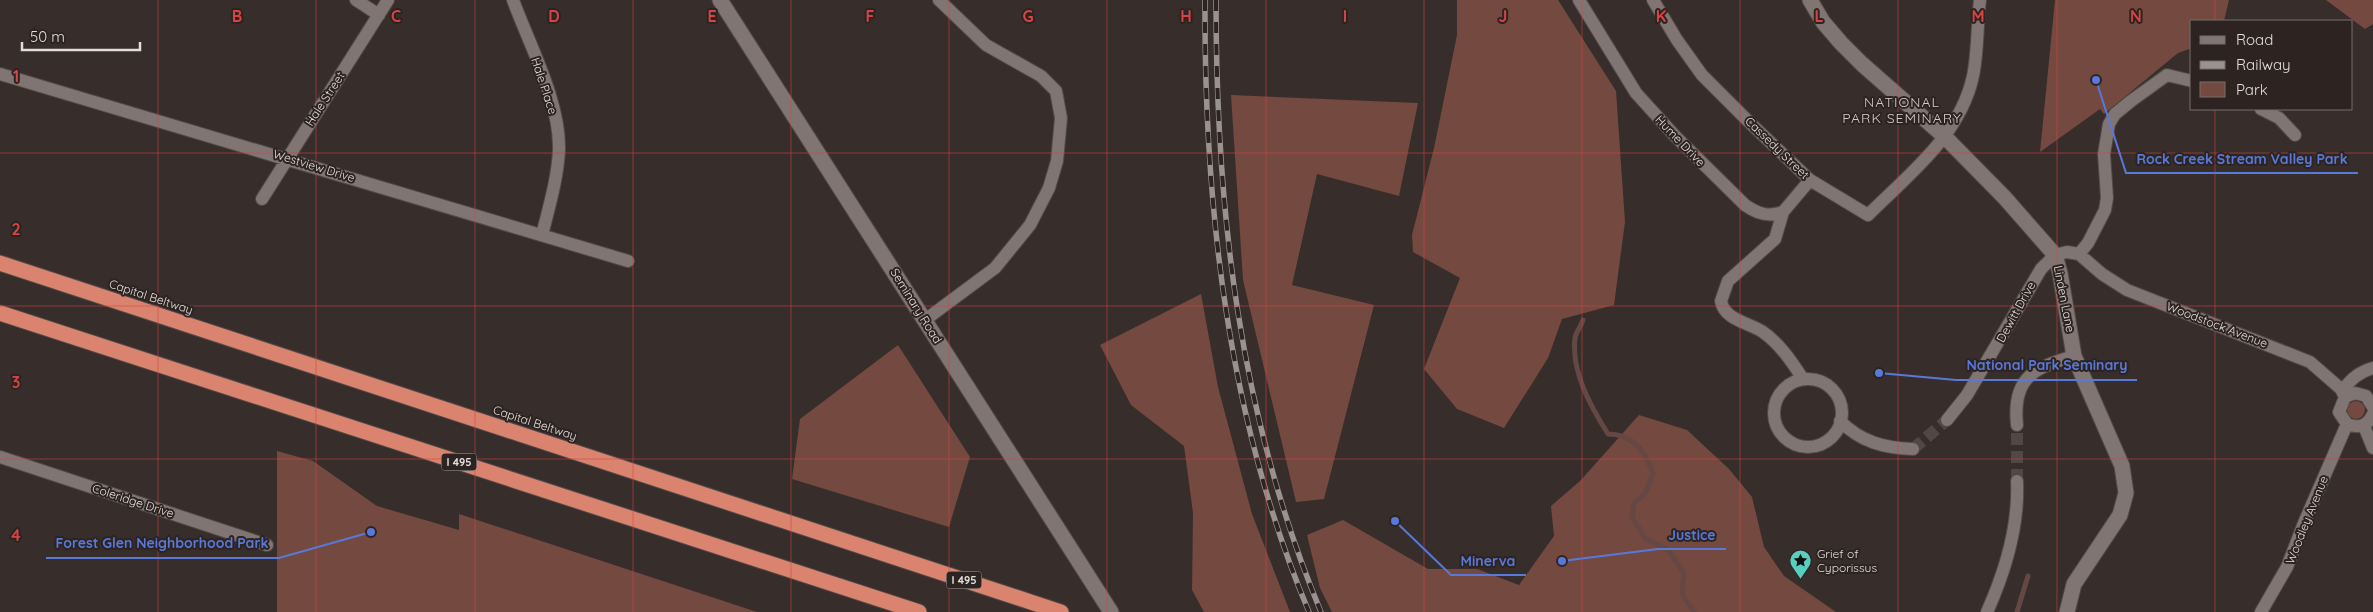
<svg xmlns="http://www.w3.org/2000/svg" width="2373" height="612" font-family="Quicksand,sans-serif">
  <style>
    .green { fill: #74493f }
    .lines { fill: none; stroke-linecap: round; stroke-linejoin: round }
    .stream { stroke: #654843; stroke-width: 5 }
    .street-tunnel { stroke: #514845; stroke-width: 12; stroke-dasharray: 12 6; stroke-linecap: butt }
    .street-casing { stroke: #514a48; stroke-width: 14 }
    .secondary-casing { stroke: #514a48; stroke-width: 17 }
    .highway-casing { stroke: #514a48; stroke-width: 17 }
    .street { stroke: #807572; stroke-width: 12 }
    .secondary { stroke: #807572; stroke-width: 15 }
    .highway { stroke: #da836e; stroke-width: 15 }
    .rail-casing { stroke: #9a9290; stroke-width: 5.5 }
    .rail { stroke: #2d2422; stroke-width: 4; stroke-dasharray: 11; stroke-linecap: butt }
    .grid { fill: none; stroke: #d84343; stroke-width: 1; stroke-opacity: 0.55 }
    .labels { text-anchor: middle; stroke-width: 4; stroke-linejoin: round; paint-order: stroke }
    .shield { fill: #2d2422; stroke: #aca6a4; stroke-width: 1 }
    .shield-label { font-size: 11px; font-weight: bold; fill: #e3dddb }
    .street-label { font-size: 12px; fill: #e3dddb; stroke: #2d2422 }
    .poi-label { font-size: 12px; fill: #e3dddb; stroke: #2d2422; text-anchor: start }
    .neighbourhood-label { font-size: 14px; letter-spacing: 1px; fill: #d6cac7; stroke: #2d2422 }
    .grid-label { font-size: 16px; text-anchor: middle; font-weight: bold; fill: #d84343; stroke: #2d2422; stroke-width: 4; stroke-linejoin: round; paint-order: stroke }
    .leader { fill: none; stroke: #5879d9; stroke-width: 2 }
    .callout-dot { fill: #5879d9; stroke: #2d2422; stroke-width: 2 }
    .callout-label { font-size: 14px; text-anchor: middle; font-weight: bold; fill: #5879d9; stroke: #2d2422; stroke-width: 4; stroke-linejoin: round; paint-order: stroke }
  </style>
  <rect width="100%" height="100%" fill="#372e2b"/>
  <path class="green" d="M 1457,0 L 1558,0 L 1616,91 L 1625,222 L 1614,305 L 1562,319 L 1548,358 L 1504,428 L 1457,409 L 1424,369 L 1460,278 L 1413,252 L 1412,235 L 1434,148 L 1457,35 Z
    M 2055,0 L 2229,0 L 2224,21 L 2192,21 L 2192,48 L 2178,53 L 2104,114 L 2100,109 L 2040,152 Z
    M 2326,0 L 2373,0 L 2373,24 L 2365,29 Z
    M 1231,95 L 1418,103 L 1399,196 L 1317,174 L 1292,285 L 1374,305 L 1324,499 L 1296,502 L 1243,280 Z
    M 1201,294 L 1218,387 L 1252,514 L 1290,612 L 1204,612 L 1192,590 L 1193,513 L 1184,446 L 1131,405 L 1100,345 Z
    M 898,345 L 970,457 L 949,527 L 792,479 L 800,419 Z
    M2347 410a9 9 0 1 1 18 0a9 9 0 1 1-18 0Z
    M 1639,415 L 1687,430 L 1729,469 L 1752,497 L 1764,547 L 1784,576 L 1836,612 L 1332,612 L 1320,588 L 1307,535 L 1343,520 L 1428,569 L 1477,569 L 1519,585 L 1554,536 L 1551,506 L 1580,481 Z
    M 277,451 L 313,461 L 377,506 L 459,530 L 459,514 L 757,612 L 277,612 Z"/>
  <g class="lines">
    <path class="stream" d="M 1583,320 C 1581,326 1576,332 1575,338 C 1571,372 1591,407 1608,434 C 1633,434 1646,452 1653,474 L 1645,494 L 1634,503 L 1632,517 L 1645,538 L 1668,550 L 1684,573 L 1682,594 L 1694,612
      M 2017,612 L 2028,576"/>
    <path class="street-tunnel" d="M 1913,449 L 1947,420
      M 2017,481 L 2017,425"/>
    <defs>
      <path id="street" d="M 356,0 L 379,15
        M 513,0 C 529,44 560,101 559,149 C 558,177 549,207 542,235
        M 1579,0 L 1636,93 L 1675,136 L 1745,205 C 1758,214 1768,217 1783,212 L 1810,180
        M 1653,0 L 1677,40 L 1702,75 L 1748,121 L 1810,180 L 1868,215 C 1909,174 1960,136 1973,76 C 1978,52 1977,25 1980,0
        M 0,74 L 628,261
        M 2261,109 L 2279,118 L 2295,135
        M 262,199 L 388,0
        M 1783,212 L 1775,239 L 1728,281 L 1721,301 C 1724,320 1750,323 1763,332 C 1780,344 1792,362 1803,379
        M 2079,254 L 2088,243 L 2105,210 L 2107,198 L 2104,154 L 2109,124 L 2115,114 L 2131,101 L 2167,75 L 2192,81
        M 925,320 L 995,268 L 1030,225 L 1049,188 L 1057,161 L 1061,118 L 1056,91 L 1041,76 L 986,45 L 939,0
        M1774 413a34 34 0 1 1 68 0a34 34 0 1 1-68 0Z
        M 2342,391 C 2351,379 2359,372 2373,368
        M 2373,407 L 2366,396 L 2355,393 L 2345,397 L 2339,412 L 2347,424 C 2360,429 2368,425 2373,414
        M 1947,420 L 1967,395 L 2041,269 L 2055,255 L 2067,252 L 2079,254 L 2102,274 L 2127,290 L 2310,362 L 2341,389 L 2345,397
        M 1840,421 C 1861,442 1884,448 1913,449
        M 2017,425 C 2012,377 2034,368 2074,356
        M 2364,426 L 2373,448
        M 0,457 L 267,545
        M 1987,612 C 2005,572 2019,525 2017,481
        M 2261,612 L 2287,567 L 2304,523 L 2347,424"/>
      <path id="secondary" d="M 720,0 L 1111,612
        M 1810,0 L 1823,22 L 1841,43 L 1862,64 L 1944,136 L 2005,198 L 2055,255 L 2060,273 L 2074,356 L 2122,466 L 2126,493 L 2120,515 L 2074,584 L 2067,612"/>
      <path id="highway" d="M 0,263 L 1061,612
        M 0,313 L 919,612"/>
    </defs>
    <use href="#street" class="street-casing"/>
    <use href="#secondary" class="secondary-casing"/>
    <use href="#highway" class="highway-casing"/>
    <use href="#street" class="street"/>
    <use href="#secondary" class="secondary"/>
    <use href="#highway" class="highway"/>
    <defs>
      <path id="rail" d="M 1205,0 C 1204,207 1228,420 1309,612
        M 1216,0 C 1216,211 1239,415 1321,612"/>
    </defs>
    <use href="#rail" class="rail-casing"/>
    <use href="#rail" class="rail"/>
  </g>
  <path class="grid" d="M 158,0 L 158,612M 316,0 L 316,612M 475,0 L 475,612M 633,0 L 633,612M 791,0 L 791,612M 949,0 L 949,612M 1107,0 L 1107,612M 1266,0 L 1266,612M 1424,0 L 1424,612M 1582,0 L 1582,612M 1740,0 L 1740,612M 1898,0 L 1898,612M 2057,0 L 2057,612M 2215,0 L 2215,21M 2215,109 L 2215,612M 0,153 L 2373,153M 0,306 L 2373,306M 0,459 L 2373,459"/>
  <defs>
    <symbol id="sight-pin" viewBox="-11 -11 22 30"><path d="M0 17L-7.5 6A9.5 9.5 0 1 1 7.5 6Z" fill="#58cec0" stroke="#2d2422"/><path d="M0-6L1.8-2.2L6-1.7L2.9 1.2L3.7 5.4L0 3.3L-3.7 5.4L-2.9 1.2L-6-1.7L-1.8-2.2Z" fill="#111"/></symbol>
  </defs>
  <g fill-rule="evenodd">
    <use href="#sight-pin" x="1788" y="548" width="25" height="34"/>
  </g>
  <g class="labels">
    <g class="shield">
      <rect x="441.5" y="453.5" width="35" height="17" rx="4"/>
      <rect x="946.5" y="571.5" width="35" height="17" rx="4"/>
    </g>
    <g class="shield-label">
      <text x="459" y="466">I 495</text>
      <text x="964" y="584">I 495</text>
    </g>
    <g class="street-label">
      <text transform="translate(544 86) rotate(72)" y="4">Hale Place</text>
      <text transform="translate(325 99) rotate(-57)" y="4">Hale Street</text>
      <text transform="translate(1680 141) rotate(46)" y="4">Hume Drive</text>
      <text transform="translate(1777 148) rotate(44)" y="4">Cassedy Street</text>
      <text transform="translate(314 166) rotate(17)" y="4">Westview Drive</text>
      <text transform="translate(151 297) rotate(18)" y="4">Capital Beltway</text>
      <text transform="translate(2064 299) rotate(79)" y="4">Linden Lane</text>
      <text transform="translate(916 306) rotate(58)" y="4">Seminary Road</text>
      <text transform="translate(2016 312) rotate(-61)" y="4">Dewitt Drive</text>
      <text transform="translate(2217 325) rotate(21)" y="4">Woodstock Avenue</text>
      <text transform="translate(535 423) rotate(18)" y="4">Capital Beltway</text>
      <text transform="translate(133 501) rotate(18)" y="4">Coleridge Drive</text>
      <text transform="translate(2307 520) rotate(-68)" y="4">Woodley Avenue</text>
    </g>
    <g class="poi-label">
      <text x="1817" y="558">Grief of<tspan x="1817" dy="14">Cyporissus</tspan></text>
    </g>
    <g class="neighbourhood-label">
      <text x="1902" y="107">NATIONAL<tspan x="1902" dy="16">PARK SEMINARY</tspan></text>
    </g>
  </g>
  <g class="grid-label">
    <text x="237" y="22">B</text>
    <text x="396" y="22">C</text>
    <text x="554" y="22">D</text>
    <text x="712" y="22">E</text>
    <text x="870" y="22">F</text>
    <text x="1028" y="22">G</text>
    <text x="1186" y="22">H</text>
    <text x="1345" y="22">I</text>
    <text x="1503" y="22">J</text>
    <text x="1661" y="22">K</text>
    <text x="1819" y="22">L</text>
    <text x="1978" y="22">M</text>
    <text x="2136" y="22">N</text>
    <text x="16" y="82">1</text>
    <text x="16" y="235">2</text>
    <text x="16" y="388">3</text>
    <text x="16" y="541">4</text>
  </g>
  <path class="leader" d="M2096 80L2126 173H2358M1879 373L1956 380H2137M1562 561L1658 549H1726M371 532L279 558H46M1395 521L1451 575H1526"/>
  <g class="callout-dot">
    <circle cx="2096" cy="80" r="5"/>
    <circle cx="1879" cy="373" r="5"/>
    <circle cx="1562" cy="561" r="5"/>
    <circle cx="371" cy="532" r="5"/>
    <circle cx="1395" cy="521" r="5"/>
  </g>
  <g class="callout-label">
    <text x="2242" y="164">Rock Creek Stream Valley Park</text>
    <text x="2047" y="370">National Park Seminary</text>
    <text x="1692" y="540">Justice</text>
    <text x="162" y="548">Forest Glen Neighborhood Park</text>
    <text x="1488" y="566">Minerva</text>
  </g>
  <rect x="2190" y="20" width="162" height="90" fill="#2d2422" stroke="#766e6c"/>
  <rect x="2200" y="36" width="25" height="8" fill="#807572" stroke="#766e6c"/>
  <text x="2236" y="45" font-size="15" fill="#e3dddb">Road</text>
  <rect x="2200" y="61" width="25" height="8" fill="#9a9290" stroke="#766e6c"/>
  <text x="2236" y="70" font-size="15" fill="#e3dddb">Railway</text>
  <rect x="2200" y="82" width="25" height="15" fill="#74493f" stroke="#766e6c"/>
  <text x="2236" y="95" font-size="15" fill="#e3dddb">Park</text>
  <path d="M22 42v8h118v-8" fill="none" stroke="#e3dddb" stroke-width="2.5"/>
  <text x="30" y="42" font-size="15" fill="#e3dddb" stroke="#2d2422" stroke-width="4" paint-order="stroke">50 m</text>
</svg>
